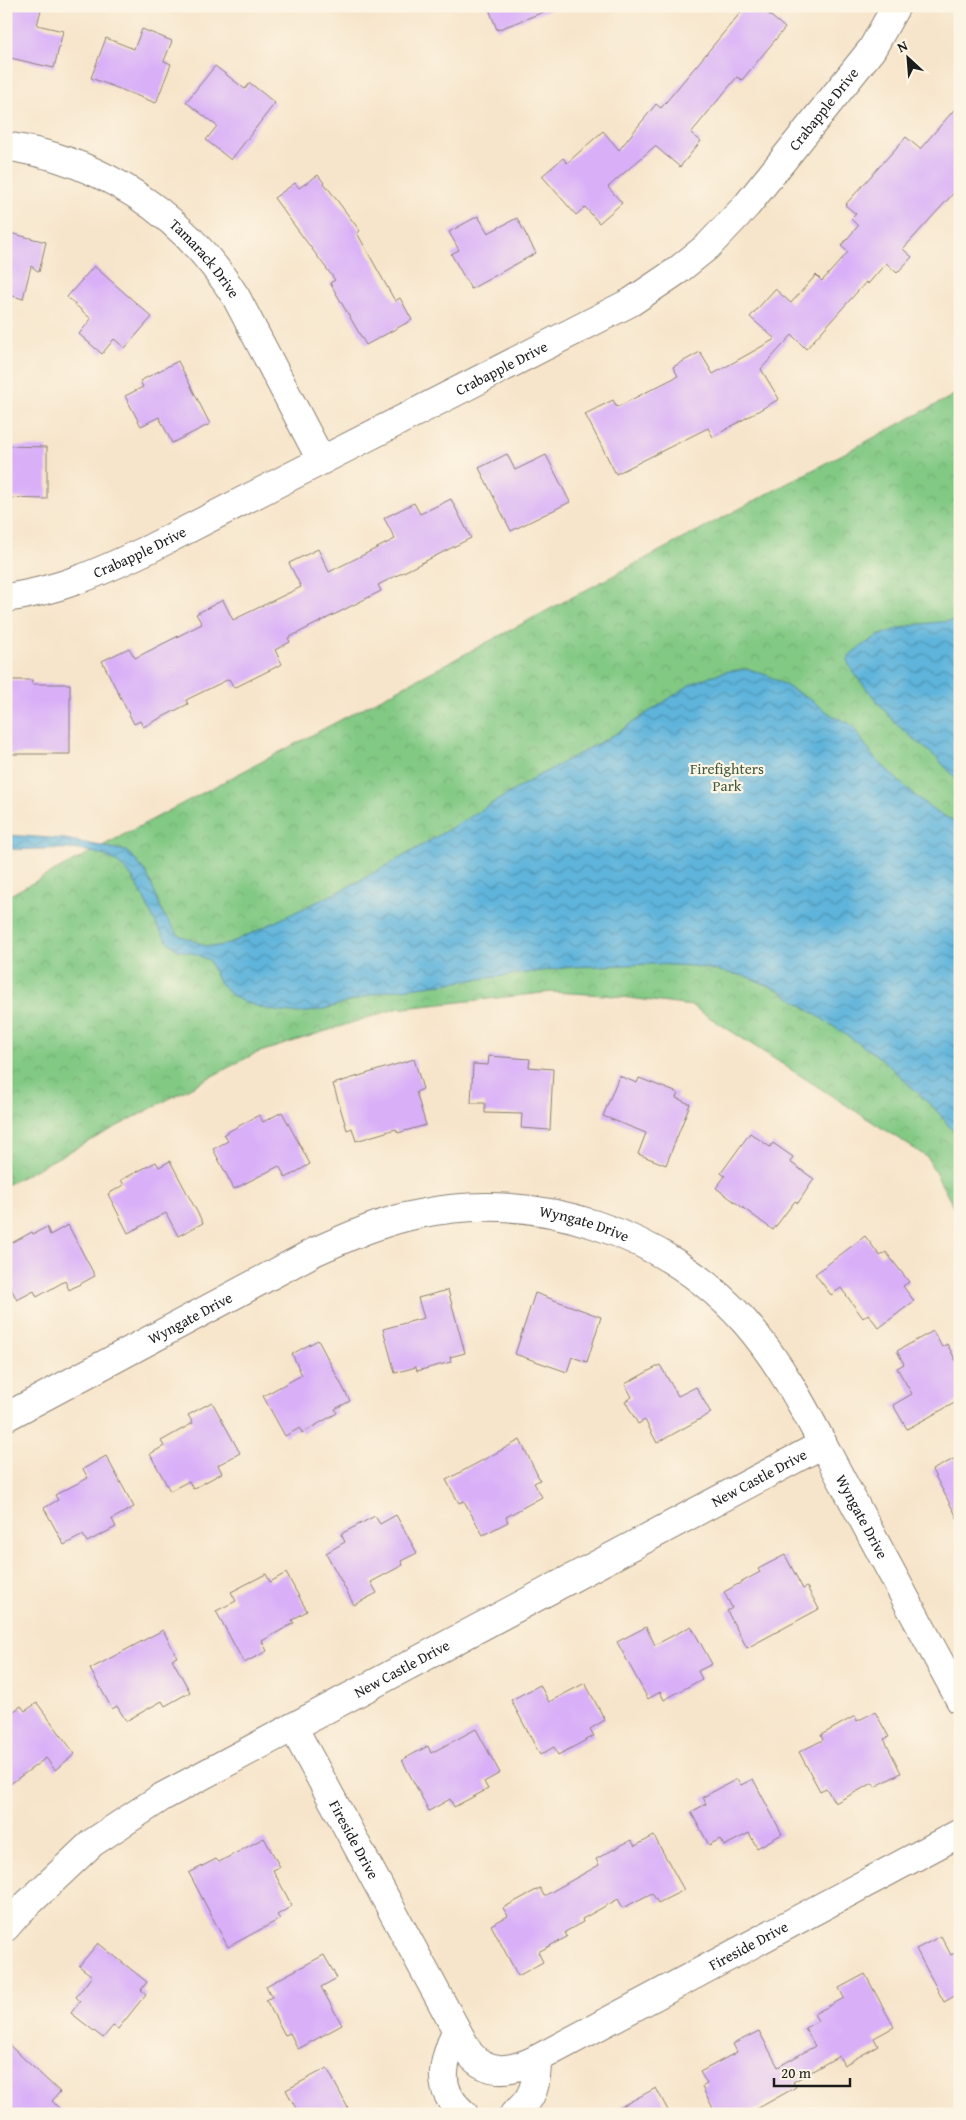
<svg xmlns="http://www.w3.org/2000/svg" width="966" height="2120" font-family="'Gentium Book Plus',serif">
  <style>
    .park { fill: url(#park-crowns); stroke: #4f7250 }
    .water { fill: url(#water-waves); stroke: #3d687c }
    .building { fill: #d9b0f8 }
    .lines { fill: none; stroke-linecap: round; stroke-linejoin: round }
    .minor-casing { stroke: #8a8074; stroke-width: 30 }
    .minor { stroke: #fff; stroke-width: 28 }
    .labels { text-anchor: middle; stroke-width: 4.5; stroke-linejoin: round; paint-order: stroke }
    .street-label { font-size: 15px; fill: #1c1c1c; stroke: #fcf5e5 }
    .park-label { font-size: 15px; fill: #405940; stroke: #fcf5e5 }
  </style>
  <defs>
    <pattern id="park-crowns" width="20" height="18" patternUnits="userSpaceOnUse" patternTransform="scale(1.25)"><rect width="20" height="18" fill="#82c984"/><path d="M2 6a3 3 0 1 1 6 0M12 15a3 3 0 1 1 6 0" fill="none" stroke="#70ac71"/></pattern>
    <pattern id="water-waves" width="16" height="10" patternUnits="userSpaceOnUse" patternTransform="scale(1.25)"><rect width="16" height="10" fill="#5eb4db"/><path d="M0 5q4-4 8 0t8 0" fill="none" stroke="#4d92b1"/></pattern>
  </defs>
  <rect width="100%" height="100%" fill="#fcf5e5"/>
  <filter id="ink" filterUnits="userSpaceOnUse"><feTurbulence type="fractalNoise" baseFrequency=".02" numOctaves="2"/><feDisplacementMap in="SourceGraphic" scale="10" xChannelSelector="R" yChannelSelector="G"/><feConvolveMatrix kernelMatrix="1 2 1 2 8 2 1 2 1" color-interpolation-filters="sRGB"/></filter>
  <filter id="wash" filterUnits="userSpaceOnUse"><feTurbulence type="fractalNoise" baseFrequency=".0096" numOctaves="4" result="noise"/><feDisplacementMap in="SourceGraphic" scale="20" xChannelSelector="R" yChannelSelector="G"/><feGaussianBlur stdDeviation="1.12" result="paint"/><feColorMatrix in="noise" values="0 0 0 0 0 0 0 0 0 0 0 0 0 0 0 0 0 1.4 0 .05"/><feComposite in="paint" operator="in"/></filter>
  <g filter="url(#wash)">
    <rect width="100%" height="100%" fill="#f7e5cb"/>
    <path class="park" d="M 960,392 L 960,1219 L 927,1157 L 692,1006 L 606,995 L 552,992 L 395,1009 L 254,1054 L 6,1185 L 6,897 Z"/>
    <path class="water" d="M 960,620 L 960,783 L 937,758 L 896,724 L 856,676 L 849,665 L 848,659 C 851,652 856,650 862,646 C 894,624 922,624 960,620 Z
      M 749,669 L 769,676 L 811,700 L 833,716 L 849,723 L 855,729 L 872,755 L 906,788 L 934,811 L 954,821 L 960,829 L 960,1139 L 936,1110 L 882,1059 L 779,990 L 745,976 L 693,966 L 652,964 L 572,967 L 387,991 C 337,1002 309,1024 256,1006 C 227,997 220,988 209,960 C 204,958 198,955 192,953 C 186,951 179,952 174,947 C 143,920 147,873 105,856 C 74,844 38,851 6,849 L 6,835 L 65,839 L 126,851 L 135,859 L 147,874 L 164,915 L 179,935 L 206,946 L 220,946 L 235,941 L 346,888 L 409,853 L 538,776 L 617,733 L 691,684 L 710,676 L 729,671 Z"/>
    <g id="blocks">
      <path class="building" d="M 6,6 L 42,6 L 37,25 L 63,31 L 54,68 L 6,57 Z
        M 488,6 L 554,6 L 554,8 L 497,30 Z
        M 746,6 L 759,6 L 785,28 L 742,80 L 737,77 L 691,133 L 701,141 L 680,167 L 655,146 L 608,187 L 622,203 L 599,223 L 585,207 L 576,215 L 542,176 L 563,158 L 567,163 L 603,131 L 619,150 L 656,104 L 661,108 Z
        M 142,29 L 172,41 L 164,61 L 171,64 L 156,103 L 91,78 L 106,38 L 134,49 Z
        M 215,66 L 245,89 L 250,83 L 275,103 L 231,160 L 206,140 L 217,126 L 186,102 Z
        M 960,103 L 960,186 L 903,249 L 912,257 L 897,273 L 886,263 L 868,284 L 866,282 L 806,349 L 792,335 L 761,369 L 779,399 L 713,437 L 708,428 L 616,474 L 585,414 L 613,400 L 617,407 L 678,376 L 673,367 L 700,352 L 713,374 L 775,339 L 750,317 L 775,289 L 791,303 L 816,275 L 822,281 L 848,252 L 841,246 L 858,226 L 851,219 L 856,214 L 845,205 L 906,137 L 920,149 Z
        M 318,175 L 360,231 L 357,233 L 395,301 L 400,298 L 412,320 L 366,345 L 330,283 L 335,280 L 274,198 L 295,183 L 299,188 Z
        M 478,216 L 488,233 L 517,218 L 536,253 L 471,289 L 451,254 L 459,250 L 449,232 Z
        M 6,232 L 46,242 L 39,272 L 31,266 L 23,299 L 6,294 Z
        M 94,266 L 152,317 L 125,348 L 114,339 L 102,354 L 79,334 L 91,319 L 67,297 Z
        M 178,361 L 210,424 L 172,443 L 159,417 L 141,426 L 125,396 L 143,387 L 140,381 Z
        M 6,446 L 47,447 L 47,499 L 6,498 Z
        M 507,454 L 515,470 L 546,455 L 570,502 L 511,531 L 479,468 Z
        M 451,499 L 471,538 L 378,585 L 381,591 L 288,638 L 290,642 L 275,650 L 282,664 L 234,688 L 229,679 L 186,700 L 188,704 L 143,727 L 140,721 L 134,724 L 102,661 L 129,648 L 135,658 L 202,624 L 196,614 L 223,600 L 233,620 L 301,587 L 289,563 L 318,549 L 329,572 L 395,539 L 384,518 L 414,503 L 420,514 Z
        M 6,680 L 32,680 L 32,684 L 70,684 L 70,754 L 6,754 Z
        M 489,1056 L 530,1059 L 529,1067 L 553,1069 L 550,1130 L 521,1128 L 522,1114 L 485,1113 L 485,1103 L 471,1103 L 473,1064 L 488,1065 Z
        M 414,1059 L 423,1089 L 416,1092 L 426,1125 L 398,1133 L 396,1129 L 356,1141 L 352,1128 L 347,1130 L 333,1084 Z
        M 619,1076 L 637,1083 L 639,1078 L 678,1093 L 676,1098 L 690,1104 L 666,1165 L 638,1154 L 646,1133 L 603,1116 Z
        M 282,1112 L 310,1164 L 286,1178 L 279,1166 L 234,1189 L 213,1149 L 228,1141 L 224,1134 L 259,1115 L 263,1122 Z
        M 750,1133 L 770,1147 L 773,1143 L 793,1157 L 790,1162 L 814,1179 L 798,1203 L 795,1201 L 773,1230 L 716,1188 L 725,1176 L 721,1173 Z
        M 170,1161 L 203,1223 L 178,1236 L 166,1213 L 128,1233 L 108,1194 L 124,1185 L 121,1180 L 156,1162 L 159,1167 Z
        M 68,1225 L 95,1276 L 69,1290 L 65,1281 L 37,1297 L 34,1291 L 17,1300 L 6,1279 L 6,1246 L 32,1232 L 33,1234 L 47,1227 L 50,1235 Z
        M 865,1236 L 880,1256 L 886,1252 L 909,1282 L 903,1286 L 914,1301 L 879,1328 L 868,1314 L 863,1318 L 841,1288 L 831,1295 L 815,1274 Z
        M 448,1290 L 465,1353 L 450,1357 L 451,1362 L 417,1371 L 416,1367 L 395,1373 L 383,1329 L 424,1318 L 418,1298 Z
        M 535,1293 L 601,1317 L 587,1362 L 572,1357 L 567,1372 L 515,1354 Z
        M 933,1331 L 942,1347 L 947,1344 L 960,1368 L 960,1400 L 907,1429 L 893,1405 L 912,1394 L 897,1368 L 904,1364 L 897,1351 Z
        M 318,1340 L 350,1401 L 335,1409 L 337,1413 L 302,1433 L 300,1428 L 285,1436 L 263,1396 L 302,1375 L 292,1354 Z
        M 660,1365 L 678,1396 L 696,1387 L 711,1413 L 657,1443 L 645,1420 L 638,1424 L 625,1401 L 632,1397 L 625,1384 Z
        M 212,1402 L 240,1453 L 218,1465 L 222,1473 L 193,1489 L 189,1481 L 170,1491 L 150,1454 L 164,1446 L 161,1441 L 193,1423 L 188,1415 Z
        M 520,1440 L 540,1480 L 534,1483 L 542,1497 L 506,1517 L 508,1522 L 483,1535 L 464,1501 L 459,1503 L 446,1480 Z
        M 106,1456 L 134,1507 L 112,1519 L 116,1527 L 87,1542 L 83,1535 L 64,1545 L 44,1508 L 58,1500 L 55,1495 L 88,1478 L 83,1469 Z
        M 960,1456 L 960,1523 L 932,1470 Z
        M 396,1515 L 417,1553 L 401,1561 L 403,1565 L 371,1582 L 377,1593 L 354,1605 L 326,1553 L 345,1542 L 341,1534 L 375,1516 L 380,1524 Z
        M 785,1555 L 803,1589 L 807,1587 L 819,1609 L 747,1648 L 727,1611 L 732,1608 L 724,1592 L 760,1572 L 758,1569 Z
        M 286,1573 L 307,1611 L 292,1620 L 294,1623 L 262,1641 L 267,1651 L 244,1663 L 216,1611 L 236,1601 L 231,1592 L 266,1574 L 270,1582 Z
        M 691,1626 L 712,1664 L 698,1671 L 702,1679 L 664,1700 L 660,1692 L 648,1699 L 617,1642 L 646,1627 L 655,1645 Z
        M 163,1630 L 177,1657 L 172,1659 L 190,1692 L 165,1706 L 162,1701 L 126,1721 L 117,1706 L 112,1709 L 90,1669 Z
        M 585,1683 L 605,1720 L 590,1729 L 594,1736 L 558,1755 L 554,1747 L 540,1755 L 511,1700 L 540,1685 L 549,1702 Z
        M 37,1703 L 75,1754 L 55,1770 L 46,1758 L 6,1787 L 6,1717 L 21,1706 L 25,1711 Z
        M 875,1712 L 889,1737 L 884,1739 L 901,1773 L 875,1787 L 873,1783 L 835,1803 L 826,1788 L 820,1791 L 799,1752 L 823,1740 L 821,1735 L 855,1716 L 857,1721 Z
        M 476,1729 L 500,1773 L 484,1782 L 488,1789 L 454,1807 L 450,1799 L 429,1811 L 402,1760 L 428,1746 L 431,1753 Z
        M 737,1779 L 741,1785 L 753,1779 L 782,1834 L 757,1848 L 749,1833 L 724,1846 L 720,1839 L 709,1845 L 691,1812 L 706,1804 L 703,1797 Z
        M 654,1836 L 684,1890 L 658,1903 L 652,1893 L 623,1908 L 618,1899 L 582,1919 L 583,1922 L 565,1932 L 567,1937 L 538,1952 L 543,1962 L 518,1976 L 491,1925 L 508,1916 L 503,1908 L 540,1888 L 544,1896 L 599,1865 L 596,1859 L 631,1840 L 635,1846 Z
        M 264,1838 L 280,1867 L 273,1870 L 292,1906 L 277,1915 L 280,1919 L 228,1947 L 189,1873 L 216,1859 L 219,1862 Z
        M 941,1936 L 951,1955 L 960,1950 L 960,1993 L 944,2002 L 916,1949 Z
        M 98,1943 L 147,1982 L 141,1990 L 146,1994 L 118,2029 L 113,2026 L 103,2038 L 71,2013 L 80,2001 L 76,1997 L 92,1976 L 79,1966 Z
        M 324,1955 L 337,1978 L 321,1987 L 342,2025 L 298,2049 L 290,2033 L 285,2035 L 266,2000 L 272,1997 L 266,1986 Z
        M 865,1974 L 894,2027 L 874,2038 L 878,2046 L 844,2065 L 839,2056 L 793,2082 L 796,2087 L 748,2114 L 716,2114 L 702,2087 L 707,2084 L 700,2072 L 737,2052 L 733,2044 L 759,2031 L 778,2067 L 815,2046 L 805,2028 L 818,2021 L 814,2014 L 844,1998 L 839,1988 Z
        M 6,2042 L 60,2092 L 52,2101 L 65,2114 L 6,2114 Z
        M 327,2068 L 351,2114 L 299,2114 L 286,2090 Z
        M 656,2088 L 670,2114 L 607,2114 Z"/>
    </g>
  </g>
  <g filter="url(#ink)">
    <use href="#blocks" fill-opacity="0" stroke="#8a8074" stroke-width="1"/>
    <g class="lines">
      <defs>
        <g id="minor">
          <path id="s1" d="M 6,146 C 22,149 39,152 55,157 C 132,181 193,230 236,297 L 321,460"/>
          <path id="s2" d="M 6,598 C 61,590 100,572 149,549 L 631,302 L 677,271 L 708,246 L 747,205 L 872,49 L 896,6"/>
          <path id="s3" d="M 6,1417 L 316,1251 C 350,1236 383,1221 419,1214 C 536,1189 665,1232 745,1322 C 787,1370 814,1428 844,1484 C 883,1556 921,1628 960,1700"/>
          <path id="s4" d="M 293,1727 L 469,2053 C 488,2076 513,2071 537,2059 L 960,1833"/>
          <path id="s5" d="M 6,1927 L 19,1912 L 92,1843 L 162,1797 L 823,1444"/>
          <path d="M 456,2030 C 444,2063 433,2088 464,2114"/>
          <path d="M 514,2114 C 534,2099 537,2083 537,2059"/>
        </g>
      </defs>
      <use href="#minor" class="minor-casing"/>
      <use href="#minor" class="minor"/>
    </g>
  </g>
  <g class="labels">
    <g class="street-label">
      <text dy="5" stroke="none"><textPath href="#s2" startOffset="968">Crabapple Drive</textPath></text>
      <text dy="5" stroke="none"><textPath href="#s1" startOffset="234">Tamarack Drive</textPath></text>
      <text dy="5" stroke="none"><textPath href="#s2" startOffset="548">Crabapple Drive</textPath></text>
      <text dy="5" stroke="none"><textPath href="#s2" startOffset="142">Crabapple Drive</textPath></text>
      <text dy="5" stroke="none"><textPath href="#s3" startOffset="629">Wyngate Drive</textPath></text>
      <text dy="5" stroke="none"><textPath href="#s3" startOffset="209">Wyngate Drive</textPath></text>
      <text dy="5" stroke="none"><textPath href="#s5" startOffset="881">New Castle Drive</textPath></text>
      <text dy="5" stroke="none"><textPath href="#s3" startOffset="1048">Wyngate Drive</textPath></text>
      <text dy="5" stroke="none"><textPath href="#s5" startOffset="476">New Castle Drive</textPath></text>
      <text dy="5" stroke="none"><textPath href="#s4" startOffset="128">Fireside Drive</textPath></text>
      <text dy="5" stroke="none"><textPath href="#s4" startOffset="685">Fireside Drive</textPath></text>
    </g>
    <g class="park-label">
      <text x="727" y="774">Firefighters<tspan x="727" dy="17">Park</tspan></text>
    </g>
  </g>
  <rect width="966" height="2120" fill="none" stroke="#fcf5e5" stroke-width="25"/>
  <g transform="translate(908 58) rotate(334)" stroke="#fcf5e5" stroke-width="4" paint-order="stroke">
  <path d="M0-4L9 19L0 12L-9 19Z" fill="#1c1c1c"/>
  <text y="-8" font-size="14" font-weight="bold" text-anchor="middle" fill="#1c1c1c">N</text>
  </g>
  <path d="M774 2078v8h76v-8" fill="none" stroke="#1c1c1c" stroke-width="2.5"/>
  <text x="781" y="2078" font-size="15" fill="#1c1c1c" stroke="#fcf5e5" stroke-width="4" paint-order="stroke">20 m</text>
</svg>
